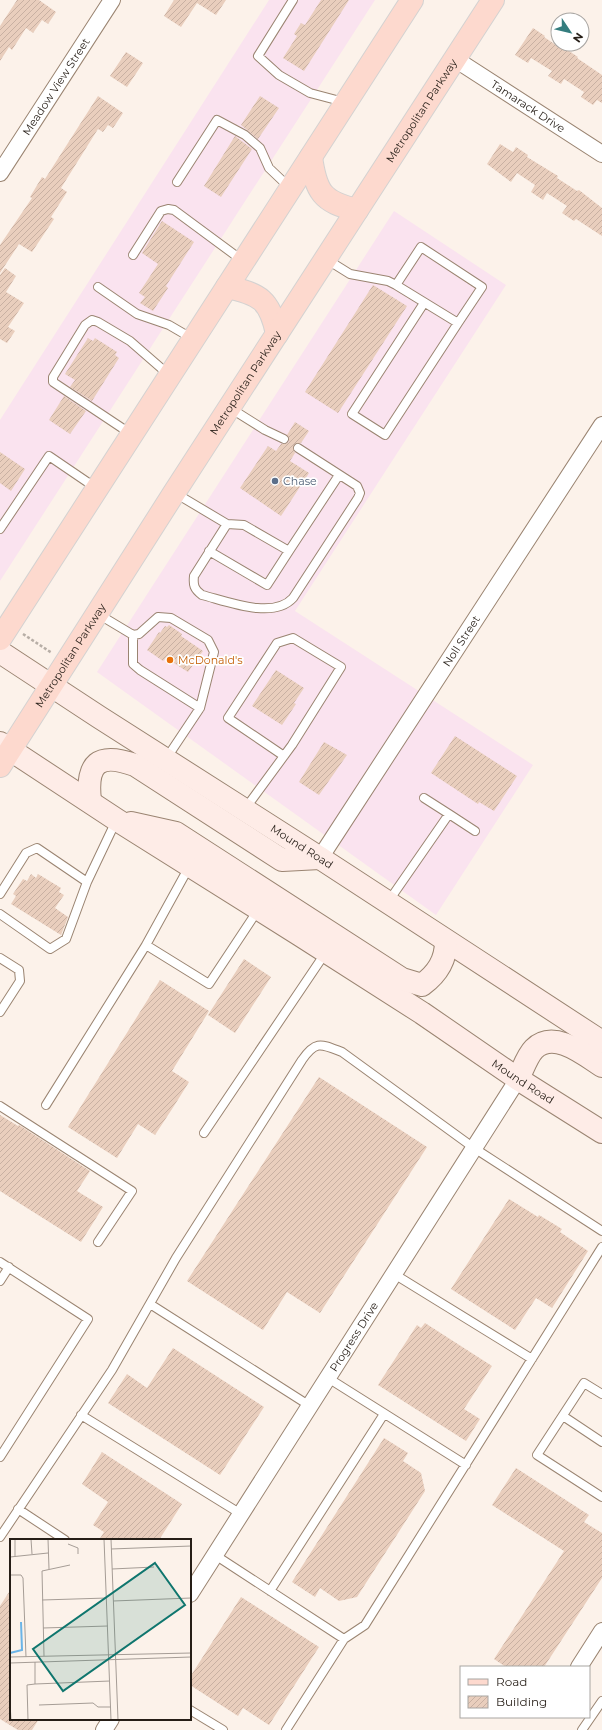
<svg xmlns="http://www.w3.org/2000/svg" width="602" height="1730" font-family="Montserrat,sans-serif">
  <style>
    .commercial { fill: #fae3ef }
    .building { fill: url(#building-hatch) }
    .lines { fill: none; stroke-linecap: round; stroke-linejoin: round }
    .service-casing { stroke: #9a8471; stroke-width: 10 }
    .minor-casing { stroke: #9a8471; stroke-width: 18 }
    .secondary-casing { stroke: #9a8471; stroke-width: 24 }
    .primary-casing { stroke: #d4d2d1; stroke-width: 24 }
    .path { stroke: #b7aea6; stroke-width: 2.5; stroke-dasharray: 3 2; stroke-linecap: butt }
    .service { stroke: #fff; stroke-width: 8 }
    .minor { stroke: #fff; stroke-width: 16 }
    .secondary { stroke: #feece7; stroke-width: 22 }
    .primary { stroke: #fdd9ce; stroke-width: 22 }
    .service-dot { fill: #5c6f8a; stroke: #fff; stroke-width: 1.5 }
    .food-dot { fill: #e8710a; stroke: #fff; stroke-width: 1.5 }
    .labels { text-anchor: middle; stroke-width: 3.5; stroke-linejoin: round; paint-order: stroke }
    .street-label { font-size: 11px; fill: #261e17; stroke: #fff }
    .service-label { font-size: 11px; fill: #4e5e75; stroke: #fff; text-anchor: start }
    .food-label { font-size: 11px; fill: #c56008; stroke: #fff; text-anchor: start }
    .inset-river { fill: none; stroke: #6bb4e7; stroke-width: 2 }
    .inset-road { fill: none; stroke: #a69d96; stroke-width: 1 }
    .view { fill: #0f766e; fill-opacity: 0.15; stroke: #0f766e; stroke-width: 2 }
    .inset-edge { fill: none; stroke: #261e17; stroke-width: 2 }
  </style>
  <defs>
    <pattern id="building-hatch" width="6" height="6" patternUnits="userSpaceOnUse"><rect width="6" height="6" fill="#e9cebd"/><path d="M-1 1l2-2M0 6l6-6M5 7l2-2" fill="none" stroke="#c8b0a2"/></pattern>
  </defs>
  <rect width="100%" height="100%" fill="#fcf2ea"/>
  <path class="commercial" d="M 269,0 L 375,0 L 0,581 L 0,420 Z
    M 394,211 L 506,285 L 295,611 L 533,765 L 436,915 L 97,672 Z"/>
  <path class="building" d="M 17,0 L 39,0 L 56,12 L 48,24 L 42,20 L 33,33 L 26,28 L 12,50 L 9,47 L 0,61 L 0,26 Z
    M 174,0 L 226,0 L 216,15 L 197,3 L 181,27 L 164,16 Z
    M 321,0 L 349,0 L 304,71 L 283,58 L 297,36 L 294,34 L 301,23 L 305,25 Z
    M 533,28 L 545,36 L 544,37 L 565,51 L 566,49 L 578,57 L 577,58 L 602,75 L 602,103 L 597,100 L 593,105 L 581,97 L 584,92 L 564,79 L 561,84 L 548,76 L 552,71 L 531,58 L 528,63 L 515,55 Z
    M 126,52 L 143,63 L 127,87 L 110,76 Z
    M 98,96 L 123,113 L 113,128 L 108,125 L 103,132 L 98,129 L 61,188 L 67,192 L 51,217 L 54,219 L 32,252 L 19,244 L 0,273 L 0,245 L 32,198 L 30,197 L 42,177 L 45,179 Z
    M 260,96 L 279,108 L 258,139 L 241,125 Z
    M 235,136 L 252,149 L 221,197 L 204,186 Z
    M 500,144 L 513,152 L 516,147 L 528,155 L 527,157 L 558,176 L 557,178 L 577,191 L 579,190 L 602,208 L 602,236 L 576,219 L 574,221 L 562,213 L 567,206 L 547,193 L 543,200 L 531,192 L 535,185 L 517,173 L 511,182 L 487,164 Z
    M 162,221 L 194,242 L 166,286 L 168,288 L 153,311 L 140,303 L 145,297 L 139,293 L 158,264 L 142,253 Z
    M 5,268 L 16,276 L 6,292 L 24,303 L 8,327 L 15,331 L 7,343 L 0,339 L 0,275 Z
    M 373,285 L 407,306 L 338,413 L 305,392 Z
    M 88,338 L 93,341 L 95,338 L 117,352 L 115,355 L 119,358 L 92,401 L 70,387 L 75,380 L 65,374 Z
    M 64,396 L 86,411 L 70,434 L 49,420 Z
    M 295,422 L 309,431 L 301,443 L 298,443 L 294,445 L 293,448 L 295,453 L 290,461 L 309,473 L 281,516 L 240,488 L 268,446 L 276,451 L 281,444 L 285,444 L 289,442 L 289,438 L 287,435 Z
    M 0,452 L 25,469 L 11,491 L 0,483 Z
    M 169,625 L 182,634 L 181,636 L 203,651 L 188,672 L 166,658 L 163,661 L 147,650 L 159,632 L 160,633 L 165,626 L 167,627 Z
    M 276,670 L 304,688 L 294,703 L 296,704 L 282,725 L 252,706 Z
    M 455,736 L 517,776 L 494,811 L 479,802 L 478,804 L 431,773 Z
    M 324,742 L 347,755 L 319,795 L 299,782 Z
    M 31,874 L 36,878 L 38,874 L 61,888 L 59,892 L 64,895 L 55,908 L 68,917 L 61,935 L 11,904 L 16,896 L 13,894 L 23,879 L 27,881 Z
    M 244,959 L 271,977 L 235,1033 L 208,1015 Z
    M 160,980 L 209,1011 L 172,1071 L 189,1082 L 174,1106 L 155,1135 L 138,1124 L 117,1158 L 68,1127 Z
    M 319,1077 L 427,1147 L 320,1313 L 287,1292 L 263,1330 L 187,1281 Z
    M 0,1115 L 18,1126 L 19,1125 L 90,1171 L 77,1191 L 103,1207 L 81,1242 L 0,1191 Z
    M 509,1199 L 538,1217 L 539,1215 L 562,1229 L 560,1232 L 588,1251 L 552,1308 L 536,1298 L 515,1330 L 451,1289 Z
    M 425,1323 L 492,1366 L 464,1409 L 480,1419 L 466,1441 L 378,1385 L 417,1325 L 421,1328 Z
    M 173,1348 L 264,1407 L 220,1475 L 108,1403 L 127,1374 L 147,1388 Z
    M 384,1438 L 408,1453 L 403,1461 L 421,1473 L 425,1491 L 357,1597 L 339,1601 L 320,1588 L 315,1597 L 292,1582 Z
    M 102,1452 L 182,1504 L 159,1540 L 99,1540 L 104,1532 L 93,1525 L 108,1502 L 82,1484 Z
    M 516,1468 L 589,1515 L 584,1522 L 602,1533 L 602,1578 L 544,1667 L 506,1667 L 494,1659 L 564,1551 L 492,1505 Z
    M 11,1589 L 11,1719 L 39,1719 L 32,1730 L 18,1730 L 0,1719 L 0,1606 Z
    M 241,1597 L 319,1647 L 269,1725 L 243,1708 L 238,1716 L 190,1685 L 190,1677 Z"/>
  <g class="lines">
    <defs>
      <path id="service" d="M 293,0 L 258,56 L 279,75 L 310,93 L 344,102
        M 177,182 L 217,120 L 245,135 L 260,148 L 269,168 L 290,188
        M 133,255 L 161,211 L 168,209 L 174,210 L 243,261
        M 326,259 L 350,274 L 388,281 L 396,285 L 458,323 L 482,287 L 421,247 L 396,285
        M 98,287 L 137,314 L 169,325 L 193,339
        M 424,303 L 352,414 L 385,435 L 458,323
        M 230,408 L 265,430 L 284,439
        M 131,434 L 53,382 L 53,377 L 85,325 L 92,320 L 98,322 L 130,341 L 169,375
        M 175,493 L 227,524 L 194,576 C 193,585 194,589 202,595 C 226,601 273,620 293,598 L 358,498 L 360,493 L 357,486 L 298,448
        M 227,524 L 244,525 L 289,551 L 339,475
        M 0,529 L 49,456 L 96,488
        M 209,551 L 267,585 L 289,551
        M 98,614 L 133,635 L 139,634 L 158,617 L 171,618 L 208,640 L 214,652 L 200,708 L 166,759
        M 133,635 L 133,664 L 140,670 L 200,708
        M 424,798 L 449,814
        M 245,809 L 292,745 L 341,667 L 293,638 L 277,643 L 228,718 L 284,756
        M 189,867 L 146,945 L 209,984 L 258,910
        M 0,894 L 26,853 L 37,848 L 87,882
        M 388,902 L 449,814 L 475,831
        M 0,914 L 50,949 L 66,939 L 87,882 L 116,821
        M 0,958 L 19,970 L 20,981 L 0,1012
        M 46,1105 L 146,945
        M 0,1106 L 132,1191 L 98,1242
        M 204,1133 L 326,952
        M 0,1262 L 88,1319 L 0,1457
        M 394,1274 L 532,1359
        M 0,1281 L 9,1267
        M 150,1304 L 310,1406
        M 328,1378 L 466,1465
        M 602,1394 L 584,1383 L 537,1455 L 602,1497
        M 81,1415 L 241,1514
        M 563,1416 L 602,1442
        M 18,1509 L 65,1540
        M 0,1537 L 112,1370 L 176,1258 L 302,1060 C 316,1040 321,1044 342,1052 L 474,1148 L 602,1231
        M 215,1555 L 344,1639
        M 270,1591 L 384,1414
        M 190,1710 L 223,1730
        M 286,1730 L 344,1639 L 365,1625 L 602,1247
        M 582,1730 L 602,1701"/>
      <g id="minor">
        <path id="s1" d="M 455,59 L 602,154"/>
        <path id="s2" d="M 0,173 L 112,0"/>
        <path id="s3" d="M 320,858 L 602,425"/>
        <path id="s4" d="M 190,1594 L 518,1079"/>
        <path d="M 579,1667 L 602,1631"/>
        <path d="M 104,1730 L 111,1719"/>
      </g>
      <g id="secondary">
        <path id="s5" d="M 0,652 L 99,717 L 320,858 L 602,1042"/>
        <path id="s6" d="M 0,743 L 117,820 L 300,935 L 422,1013 L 518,1079 L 602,1132"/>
        <path d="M 90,801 C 86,763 98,752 135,765 L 282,860 L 320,858"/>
        <path d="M 131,823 L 176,833 L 402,979 L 422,985 C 437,974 446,961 446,941"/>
        <path d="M 518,1079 C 523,1069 527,1056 534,1049 C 554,1029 585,1055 602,1066"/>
      </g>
      <g id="primary">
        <path d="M 311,157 C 316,192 322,202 357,210"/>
        <path d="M 227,287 C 260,294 270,300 277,334"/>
        <path d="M 0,639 L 412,0"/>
        <path id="s7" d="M 0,766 L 174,493 L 493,0"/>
      </g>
    </defs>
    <use href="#service" class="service-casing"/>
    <use href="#minor" class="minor-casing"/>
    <use href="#secondary" class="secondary-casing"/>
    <use href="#primary" class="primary-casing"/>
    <path class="path" d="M 23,634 L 52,653"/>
    <use href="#service" class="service"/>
    <use href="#minor" class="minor"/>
    <use href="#secondary" class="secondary"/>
    <use href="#primary" class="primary"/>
  </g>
  <circle class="service-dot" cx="275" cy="481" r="4"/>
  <circle class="food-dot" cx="170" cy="660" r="4"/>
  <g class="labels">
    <g class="street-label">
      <text dy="4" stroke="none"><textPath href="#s2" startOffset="103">Meadow View Street</textPath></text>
      <text dy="4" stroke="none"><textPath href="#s1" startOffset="87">Tamarack Drive</textPath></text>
      <text dy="4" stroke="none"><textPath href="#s7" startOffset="779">Metropolitan Parkway</textPath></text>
      <text dy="4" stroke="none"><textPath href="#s7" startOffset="455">Metropolitan Parkway</textPath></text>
      <text dy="4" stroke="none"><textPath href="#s3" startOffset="259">Noll Street</textPath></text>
      <text dy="4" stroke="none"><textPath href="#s7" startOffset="131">Metropolitan Parkway</textPath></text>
      <text dy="4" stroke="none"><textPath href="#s5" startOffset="359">Mound Road</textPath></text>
      <text dy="4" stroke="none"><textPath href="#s6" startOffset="623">Mound Road</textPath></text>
      <text dy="4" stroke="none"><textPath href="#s4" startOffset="305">Progress Drive</textPath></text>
    </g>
    <g class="service-label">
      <text x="283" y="485">Chase</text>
    </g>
    <g class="food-label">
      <text x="178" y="664">McDonald's</text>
    </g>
  </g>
  <g transform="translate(10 1539)">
    <rect width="181" height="181" fill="#fcf2ea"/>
    <path class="inset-river" d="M 0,114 L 12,111 L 11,83"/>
    <path class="inset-road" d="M 5,0 L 5,18M 21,0 L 22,15M 38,0 L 39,30M 94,0 L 101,181M 101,0 L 108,181M 58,5 L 68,9 L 68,15M 101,10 L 181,7M 0,18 L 38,14M 102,30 L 144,28M 0,36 L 11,36 L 13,39 L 16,118M 32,61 L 97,59M 103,62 L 181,59M 33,89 L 98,87M 34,117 L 32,32 L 60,26M 0,118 L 181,114M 25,123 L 25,145 L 100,142M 0,124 L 181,118M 0,164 L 1,181M 29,166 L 83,164 L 88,168 L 101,168M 18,181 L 17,146 L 25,145"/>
    <path class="view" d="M 145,24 L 175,66 L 53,152 L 23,110 Z"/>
    <rect width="181" height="181" class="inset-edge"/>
  </g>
  <rect x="460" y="1666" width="130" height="52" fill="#ffffff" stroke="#a8a5a2"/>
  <rect x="468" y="1679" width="20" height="6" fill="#fdd9ce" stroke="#a8a5a2"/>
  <text x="496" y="1686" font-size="12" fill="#261e17">Road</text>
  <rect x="468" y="1696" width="20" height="12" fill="url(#building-hatch)" stroke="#a8a5a2"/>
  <text x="496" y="1706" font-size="12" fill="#261e17">Building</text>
  <g transform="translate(570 32) rotate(125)"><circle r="19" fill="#ffffff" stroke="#a8a5a2"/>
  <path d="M0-3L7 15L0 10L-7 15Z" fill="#347d7e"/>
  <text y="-6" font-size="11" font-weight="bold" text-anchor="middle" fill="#261e17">N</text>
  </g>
</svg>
